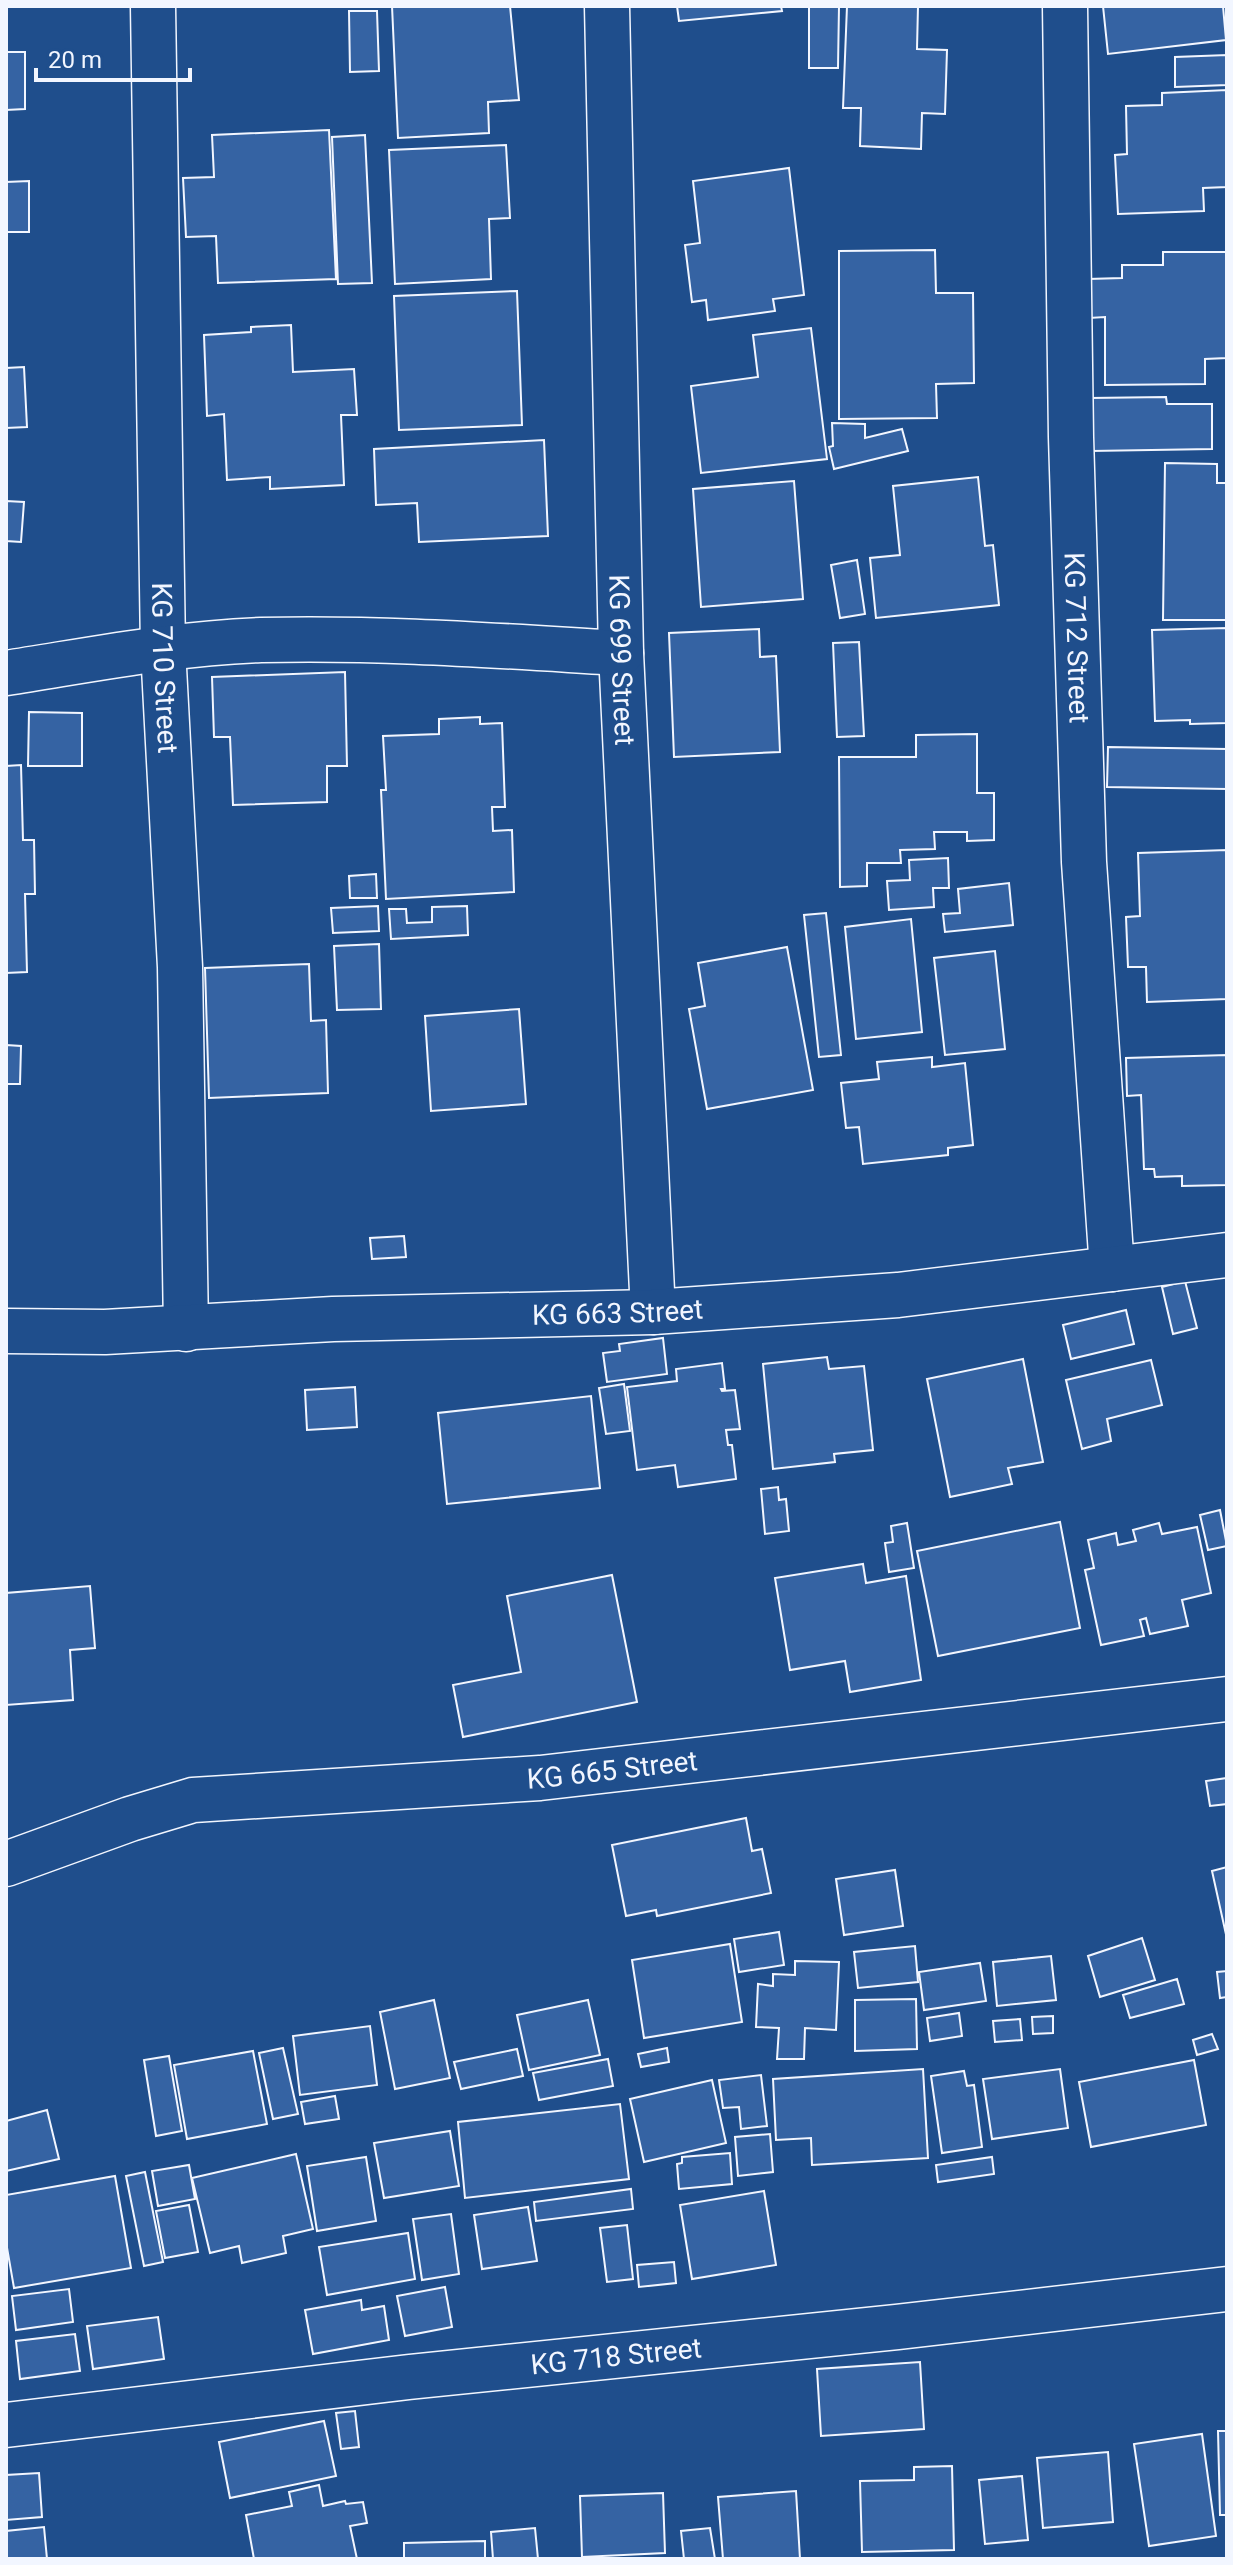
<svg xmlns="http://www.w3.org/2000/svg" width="1233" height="2565" font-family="Roboto,sans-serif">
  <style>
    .building { fill: #3563a3; stroke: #f2f6ff; stroke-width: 2 }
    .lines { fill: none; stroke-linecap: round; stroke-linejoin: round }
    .street-casing { stroke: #f2f6ff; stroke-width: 47 }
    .street { stroke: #1f4e8c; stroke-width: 44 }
    .labels { text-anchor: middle; stroke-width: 6; stroke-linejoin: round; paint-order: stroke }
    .street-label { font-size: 28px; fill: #f2f6ff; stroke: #1f4e8c }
  </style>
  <rect width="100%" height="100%" fill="#1f4e8c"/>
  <path class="building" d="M 392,6 L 510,6 L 519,100 L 488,102 L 489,133 L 398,138 Z
    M 677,6 L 781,6 L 782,11 L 679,21 Z
    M 809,6 L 839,6 L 838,68 L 809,68 Z
    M 847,6 L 918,6 L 917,49 L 947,50 L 945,114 L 922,113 L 921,149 L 860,146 L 861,108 L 843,108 Z
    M 1103,6 L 1223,6 L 1226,40 L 1108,54 Z
    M 349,11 L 377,11 L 379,71 L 350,72 Z
    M 6,52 L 25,52 L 25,109 L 6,110 Z
    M 1227,55 L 1227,85 L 1175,87 L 1175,57 Z
    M 1227,90 L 1227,187 L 1203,188 L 1204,211 L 1118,214 L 1115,155 L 1127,154 L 1126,106 L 1162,105 L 1162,93 Z
    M 329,130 L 336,279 L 218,283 L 216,236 L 186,237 L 183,178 L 214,177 L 212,135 Z
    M 365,135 L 372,283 L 338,284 L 332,137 Z
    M 506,145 L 510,218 L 489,219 L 491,279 L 395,284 L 389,150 Z
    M 789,168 L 804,295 L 773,299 L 775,311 L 708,320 L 706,300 L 692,302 L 685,245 L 700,243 L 693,181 Z
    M 29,181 L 29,232 L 6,232 L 6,182 Z
    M 935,250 L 936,293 L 973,293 L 974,383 L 936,384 L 937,418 L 839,419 L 839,251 Z
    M 1163,252 L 1227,252 L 1227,358 L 1205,359 L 1205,384 L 1105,385 L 1105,317 L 1089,318 L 1088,279 L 1122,278 L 1122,265 L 1163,265 Z
    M 517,291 L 522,425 L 399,430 L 394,296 Z
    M 291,325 L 293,372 L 354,369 L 357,415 L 341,415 L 344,485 L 270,489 L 270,477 L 227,480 L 224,414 L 207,416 L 204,335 L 251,332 L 251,327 Z
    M 811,328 L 827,459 L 701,473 L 691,386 L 758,377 L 753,335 Z
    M 24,367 L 27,427 L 6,428 L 6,368 Z
    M 1166,397 L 1167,404 L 1212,404 L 1212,449 L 1091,451 L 1090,398 Z
    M 832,423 L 865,424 L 865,438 L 902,429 L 908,451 L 834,469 L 829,447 L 833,446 Z
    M 544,440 L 548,536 L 419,542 L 417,503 L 376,505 L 374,449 Z
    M 1165,463 L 1217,464 L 1217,483 L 1227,483 L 1227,620 L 1163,620 Z
    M 978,477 L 985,546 L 993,545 L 999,605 L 876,618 L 870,558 L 900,555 L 893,486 Z
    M 794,481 L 803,599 L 701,607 L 693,489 Z
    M 6,501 L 24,502 L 21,542 L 6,541 Z
    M 857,560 L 865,614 L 840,618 L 831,565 Z
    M 1227,628 L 1227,723 L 1190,724 L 1190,720 L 1155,721 L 1152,630 Z
    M 759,629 L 760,657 L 776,656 L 780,752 L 674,757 L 669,633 Z
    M 859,642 L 864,736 L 837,737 L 833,643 Z
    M 345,672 L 347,766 L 327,766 L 327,802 L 233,805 L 230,737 L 214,737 L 212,677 Z
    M 29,712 L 82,713 L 82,766 L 28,766 Z
    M 480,717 L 480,724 L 502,723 L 505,807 L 492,807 L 493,831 L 512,830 L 514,892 L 386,899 L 381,790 L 386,790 L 383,736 L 439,734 L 439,719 Z
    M 977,734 L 977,793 L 994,793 L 994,840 L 967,841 L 967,832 L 934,832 L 935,849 L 900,850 L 901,863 L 867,863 L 867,886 L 840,887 L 839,757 L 916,757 L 916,735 Z
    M 1108,747 L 1227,749 L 1227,789 L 1107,787 Z
    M 21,765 L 23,840 L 34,840 L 35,894 L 25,894 L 27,972 L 6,973 L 6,766 Z
    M 1227,850 L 1227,999 L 1147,1002 L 1146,967 L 1128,967 L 1126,917 L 1140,916 L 1138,853 Z
    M 948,858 L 949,888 L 933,888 L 934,907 L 889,910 L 887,881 L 910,880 L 909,860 Z
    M 376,874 L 377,898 L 350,898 L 349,876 Z
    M 1009,883 L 1013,925 L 945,932 L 943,914 L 960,913 L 958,889 Z
    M 378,906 L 379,931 L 333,933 L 331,908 Z
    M 467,906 L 468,935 L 391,939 L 389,909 L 406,909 L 407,923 L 432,922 L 432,907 Z
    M 826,913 L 841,1055 L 819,1057 L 804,915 Z
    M 911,919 L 922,1032 L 856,1039 L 845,927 Z
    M 379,944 L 381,1009 L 337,1010 L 334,946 Z
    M 787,947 L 813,1090 L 707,1109 L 689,1009 L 705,1006 L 698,963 Z
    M 995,951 L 1005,1049 L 945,1055 L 934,958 Z
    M 309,964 L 311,1021 L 326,1020 L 328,1093 L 209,1098 L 205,968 Z
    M 519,1009 L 526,1104 L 431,1111 L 425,1016 Z
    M 6,1045 L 21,1046 L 20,1084 L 6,1084 Z
    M 1227,1055 L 1227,1185 L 1182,1186 L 1182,1176 L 1155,1177 L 1154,1169 L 1144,1169 L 1141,1095 L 1127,1096 L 1126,1058 Z
    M 932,1057 L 932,1067 L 965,1063 L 973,1145 L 948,1148 L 948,1155 L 863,1164 L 859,1127 L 846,1128 L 841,1083 L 879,1079 L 877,1062 Z
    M 404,1236 L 406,1257 L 372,1259 L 370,1238 Z
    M 1185,1281 L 1197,1328 L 1173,1334 L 1162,1287 Z
    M 1126,1310 L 1134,1344 L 1071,1359 L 1063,1325 Z
    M 663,1338 L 667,1374 L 607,1382 L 603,1353 L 620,1351 L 619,1344 Z
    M 827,1357 L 829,1369 L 864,1366 L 873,1450 L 834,1454 L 835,1462 L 773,1469 L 763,1364 Z
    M 1023,1359 L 1043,1462 L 1008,1468 L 1012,1484 L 950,1497 L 927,1379 Z
    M 1151,1360 L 1162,1405 L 1107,1419 L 1111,1441 L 1082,1449 L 1066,1380 Z
    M 722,1363 L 725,1389 L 721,1389 L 722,1391 L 735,1390 L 740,1429 L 726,1430 L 728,1445 L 732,1445 L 736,1479 L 678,1487 L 675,1465 L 637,1470 L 627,1387 L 677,1381 L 676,1369 Z
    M 624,1384 L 630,1431 L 606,1434 L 599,1388 Z
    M 355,1387 L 357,1427 L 307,1430 L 305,1390 Z
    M 591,1396 L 600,1488 L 447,1504 L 438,1413 Z
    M 778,1487 L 779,1500 L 786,1499 L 789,1531 L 765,1534 L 761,1489 Z
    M 1220,1510 L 1227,1546 L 1208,1550 L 1200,1515 Z
    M 1060,1522 L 1080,1628 L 938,1656 L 917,1551 Z
    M 907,1523 L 914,1568 L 889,1572 L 885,1543 L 893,1542 L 891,1526 Z
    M 1159,1523 L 1162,1534 L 1197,1527 L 1211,1593 L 1182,1600 L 1188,1626 L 1150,1634 L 1146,1618 L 1140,1620 L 1144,1636 L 1101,1645 L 1085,1570 L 1094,1568 L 1088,1540 L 1116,1533 L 1118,1545 L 1136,1541 L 1133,1530 Z
    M 863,1564 L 866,1583 L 906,1576 L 921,1680 L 850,1692 L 845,1661 L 790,1670 L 775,1578 Z
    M 612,1575 L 637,1702 L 463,1737 L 453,1685 L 521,1672 L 507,1596 Z
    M 90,1586 L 95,1648 L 70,1650 L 73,1700 L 6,1705 L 6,1593 Z
    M 1227,1778 L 1227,1804 L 1210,1806 L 1206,1781 Z
    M 746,1818 L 752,1851 L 762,1849 L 771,1893 L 657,1916 L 656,1910 L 626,1916 L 612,1845 Z
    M 1227,1867 L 1227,1939 L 1212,1871 Z
    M 895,1870 L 903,1926 L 844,1935 L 836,1879 Z
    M 779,1932 L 784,1965 L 739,1972 L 734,1939 Z
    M 1142,1938 L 1155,1980 L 1100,1997 L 1088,1956 Z
    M 730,1944 L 742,2022 L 644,2038 L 632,1960 Z
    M 915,1946 L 918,1982 L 858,1988 L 854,1952 Z
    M 1051,1956 L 1056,2000 L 997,2006 L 993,1962 Z
    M 795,1961 L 839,1962 L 836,2030 L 805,2028 L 804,2059 L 777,2059 L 779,2028 L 756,2027 L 758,1984 L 773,1986 L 773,1974 L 795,1975 Z
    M 980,1963 L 986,2001 L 924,2010 L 919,1972 Z
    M 1227,1971 L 1227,1997 L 1220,1998 L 1217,1972 Z
    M 1177,1979 L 1184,2004 L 1130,2018 L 1123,1995 Z
    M 916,1999 L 917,2049 L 855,2051 L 855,2000 Z
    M 434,2000 L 450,2078 L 395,2089 L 380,2012 Z
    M 588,2000 L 600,2055 L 529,2070 L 517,2015 Z
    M 959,2013 L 962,2036 L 930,2041 L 927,2018 Z
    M 1053,2016 L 1053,2033 L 1033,2034 L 1032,2017 Z
    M 1020,2019 L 1022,2040 L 995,2042 L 993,2021 Z
    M 370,2026 L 377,2085 L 300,2095 L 293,2036 Z
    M 1212,2034 L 1218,2049 L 1197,2055 L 1193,2040 Z
    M 283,2048 L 298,2114 L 273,2119 L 259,2053 Z
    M 667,2048 L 669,2062 L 641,2067 L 638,2054 Z
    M 517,2049 L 523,2076 L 461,2089 L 454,2062 Z
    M 253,2051 L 267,2124 L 187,2139 L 174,2065 Z
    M 169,2056 L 182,2131 L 156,2136 L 144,2060 Z
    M 608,2059 L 613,2086 L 539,2100 L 533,2073 Z
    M 1194,2060 L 1206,2125 L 1091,2147 L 1079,2082 Z
    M 923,2069 L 928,2158 L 812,2165 L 811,2138 L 776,2140 L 773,2079 Z
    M 1060,2069 L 1068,2128 L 992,2139 L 983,2079 Z
    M 964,2071 L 967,2086 L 974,2085 L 982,2147 L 942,2153 L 931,2076 Z
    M 761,2075 L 767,2126 L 741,2129 L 739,2107 L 723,2108 L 719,2080 Z
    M 712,2080 L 726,2143 L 644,2162 L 630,2099 Z
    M 335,2096 L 339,2119 L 305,2124 L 301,2102 Z
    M 620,2104 L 629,2179 L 465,2198 L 458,2122 Z
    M 47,2110 L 59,2159 L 6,2171 L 6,2121 Z
    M 450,2131 L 459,2186 L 384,2198 L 374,2143 Z
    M 770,2134 L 773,2172 L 738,2176 L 735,2137 Z
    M 730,2153 L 732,2184 L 679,2189 L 677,2164 L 682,2163 L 682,2157 Z
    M 296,2154 L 313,2229 L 283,2236 L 286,2253 L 242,2263 L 239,2246 L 210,2253 L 192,2178 Z
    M 366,2157 L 376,2221 L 317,2231 L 307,2166 Z
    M 992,2157 L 994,2174 L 938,2182 L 936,2165 Z
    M 189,2165 L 195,2199 L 158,2206 L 152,2171 Z
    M 145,2172 L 163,2262 L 144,2266 L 126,2176 Z
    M 115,2176 L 131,2268 L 14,2288 L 6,2242 L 6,2195 Z
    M 631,2189 L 633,2209 L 536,2221 L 534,2202 Z
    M 764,2191 L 776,2265 L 692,2279 L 680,2205 Z
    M 189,2205 L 198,2252 L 165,2258 L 156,2211 Z
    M 528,2207 L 537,2261 L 482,2269 L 474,2215 Z
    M 451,2214 L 459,2274 L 422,2280 L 413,2219 Z
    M 627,2225 L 633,2279 L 607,2282 L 600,2228 Z
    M 408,2233 L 415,2279 L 327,2295 L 319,2247 Z
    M 674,2262 L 676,2283 L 639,2287 L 637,2265 Z
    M 445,2287 L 452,2327 L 405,2336 L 397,2296 Z
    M 69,2289 L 73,2322 L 16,2330 L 12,2296 Z
    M 361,2300 L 362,2310 L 384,2306 L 389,2340 L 313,2354 L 305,2310 Z
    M 158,2317 L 164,2359 L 93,2369 L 87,2326 Z
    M 75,2334 L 80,2371 L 20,2379 L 16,2341 Z
    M 920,2362 L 924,2429 L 821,2436 L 817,2369 Z
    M 355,2411 L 359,2447 L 341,2449 L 336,2413 Z
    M 324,2421 L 336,2476 L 230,2498 L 219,2442 Z
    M 1218,2431 L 1227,2431 L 1227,2515 L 1220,2515 Z
    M 1202,2434 L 1216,2536 L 1149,2546 L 1134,2444 Z
    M 1108,2452 L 1113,2522 L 1043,2528 L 1037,2458 Z
    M 952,2466 L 954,2550 L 862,2552 L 860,2481 L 914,2480 L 914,2467 Z
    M 39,2473 L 42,2517 L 6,2520 L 6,2475 Z
    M 1022,2476 L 1028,2540 L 985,2544 L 979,2480 Z
    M 319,2485 L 323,2506 L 345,2501 L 346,2504 L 363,2502 L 367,2523 L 350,2526 L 357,2559 L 254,2559 L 246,2515 L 292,2506 L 289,2492 Z
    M 796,2491 L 800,2559 L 723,2559 L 718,2497 Z
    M 663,2493 L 665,2553 L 582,2557 L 580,2496 Z
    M 44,2527 L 47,2559 L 6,2559 L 6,2531 Z
    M 535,2528 L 538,2559 L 493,2559 L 491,2532 Z
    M 710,2528 L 715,2559 L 684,2559 L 681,2531 Z
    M 485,2541 L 485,2559 L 404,2559 L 404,2543 Z"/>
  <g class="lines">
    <defs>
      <g id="street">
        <path id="s1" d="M 153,6 L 163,649 L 180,967 L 186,1329"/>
        <path id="s2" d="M 607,6 L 621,653 L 653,1312"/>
        <path id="s3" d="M 1065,6 L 1071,437 L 1084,862 L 1112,1269"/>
        <path d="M 6,673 C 90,660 175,643 261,640 C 381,637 501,646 621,653"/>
        <path id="s4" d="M 6,1331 L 105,1332 L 333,1319 L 653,1312 L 898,1295 L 1227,1255"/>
        <path id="s5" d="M 6,1864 L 130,1819 L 193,1800 L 540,1778 L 1227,1699"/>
        <path id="s6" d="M 6,2425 L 409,2377 L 897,2327 L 1227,2289"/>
      </g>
    </defs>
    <use href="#street" class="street-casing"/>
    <use href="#street" class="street"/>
  </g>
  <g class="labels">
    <g class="street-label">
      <text dy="10" stroke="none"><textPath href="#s3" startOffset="632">KG 712 Street</textPath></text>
      <text dy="10" stroke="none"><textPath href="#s2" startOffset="654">KG 699 Street</textPath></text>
      <text dy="10" stroke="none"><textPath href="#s1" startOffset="662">KG 710 Street</textPath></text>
      <text dy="10" stroke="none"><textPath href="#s4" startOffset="612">KG 663 Street</textPath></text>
      <text dy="10" stroke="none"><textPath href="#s5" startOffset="618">KG 665 Street</textPath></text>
      <text dy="10" stroke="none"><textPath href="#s6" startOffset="614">KG 718 Street</textPath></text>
    </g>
  </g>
  <rect width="1233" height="2565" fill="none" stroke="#f2f6ff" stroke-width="16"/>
  <path d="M36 68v12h154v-12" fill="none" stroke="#f2f6ff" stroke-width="4"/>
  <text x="48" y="68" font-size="24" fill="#f2f6ff" stroke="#1f4e8c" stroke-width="6" paint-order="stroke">20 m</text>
</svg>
